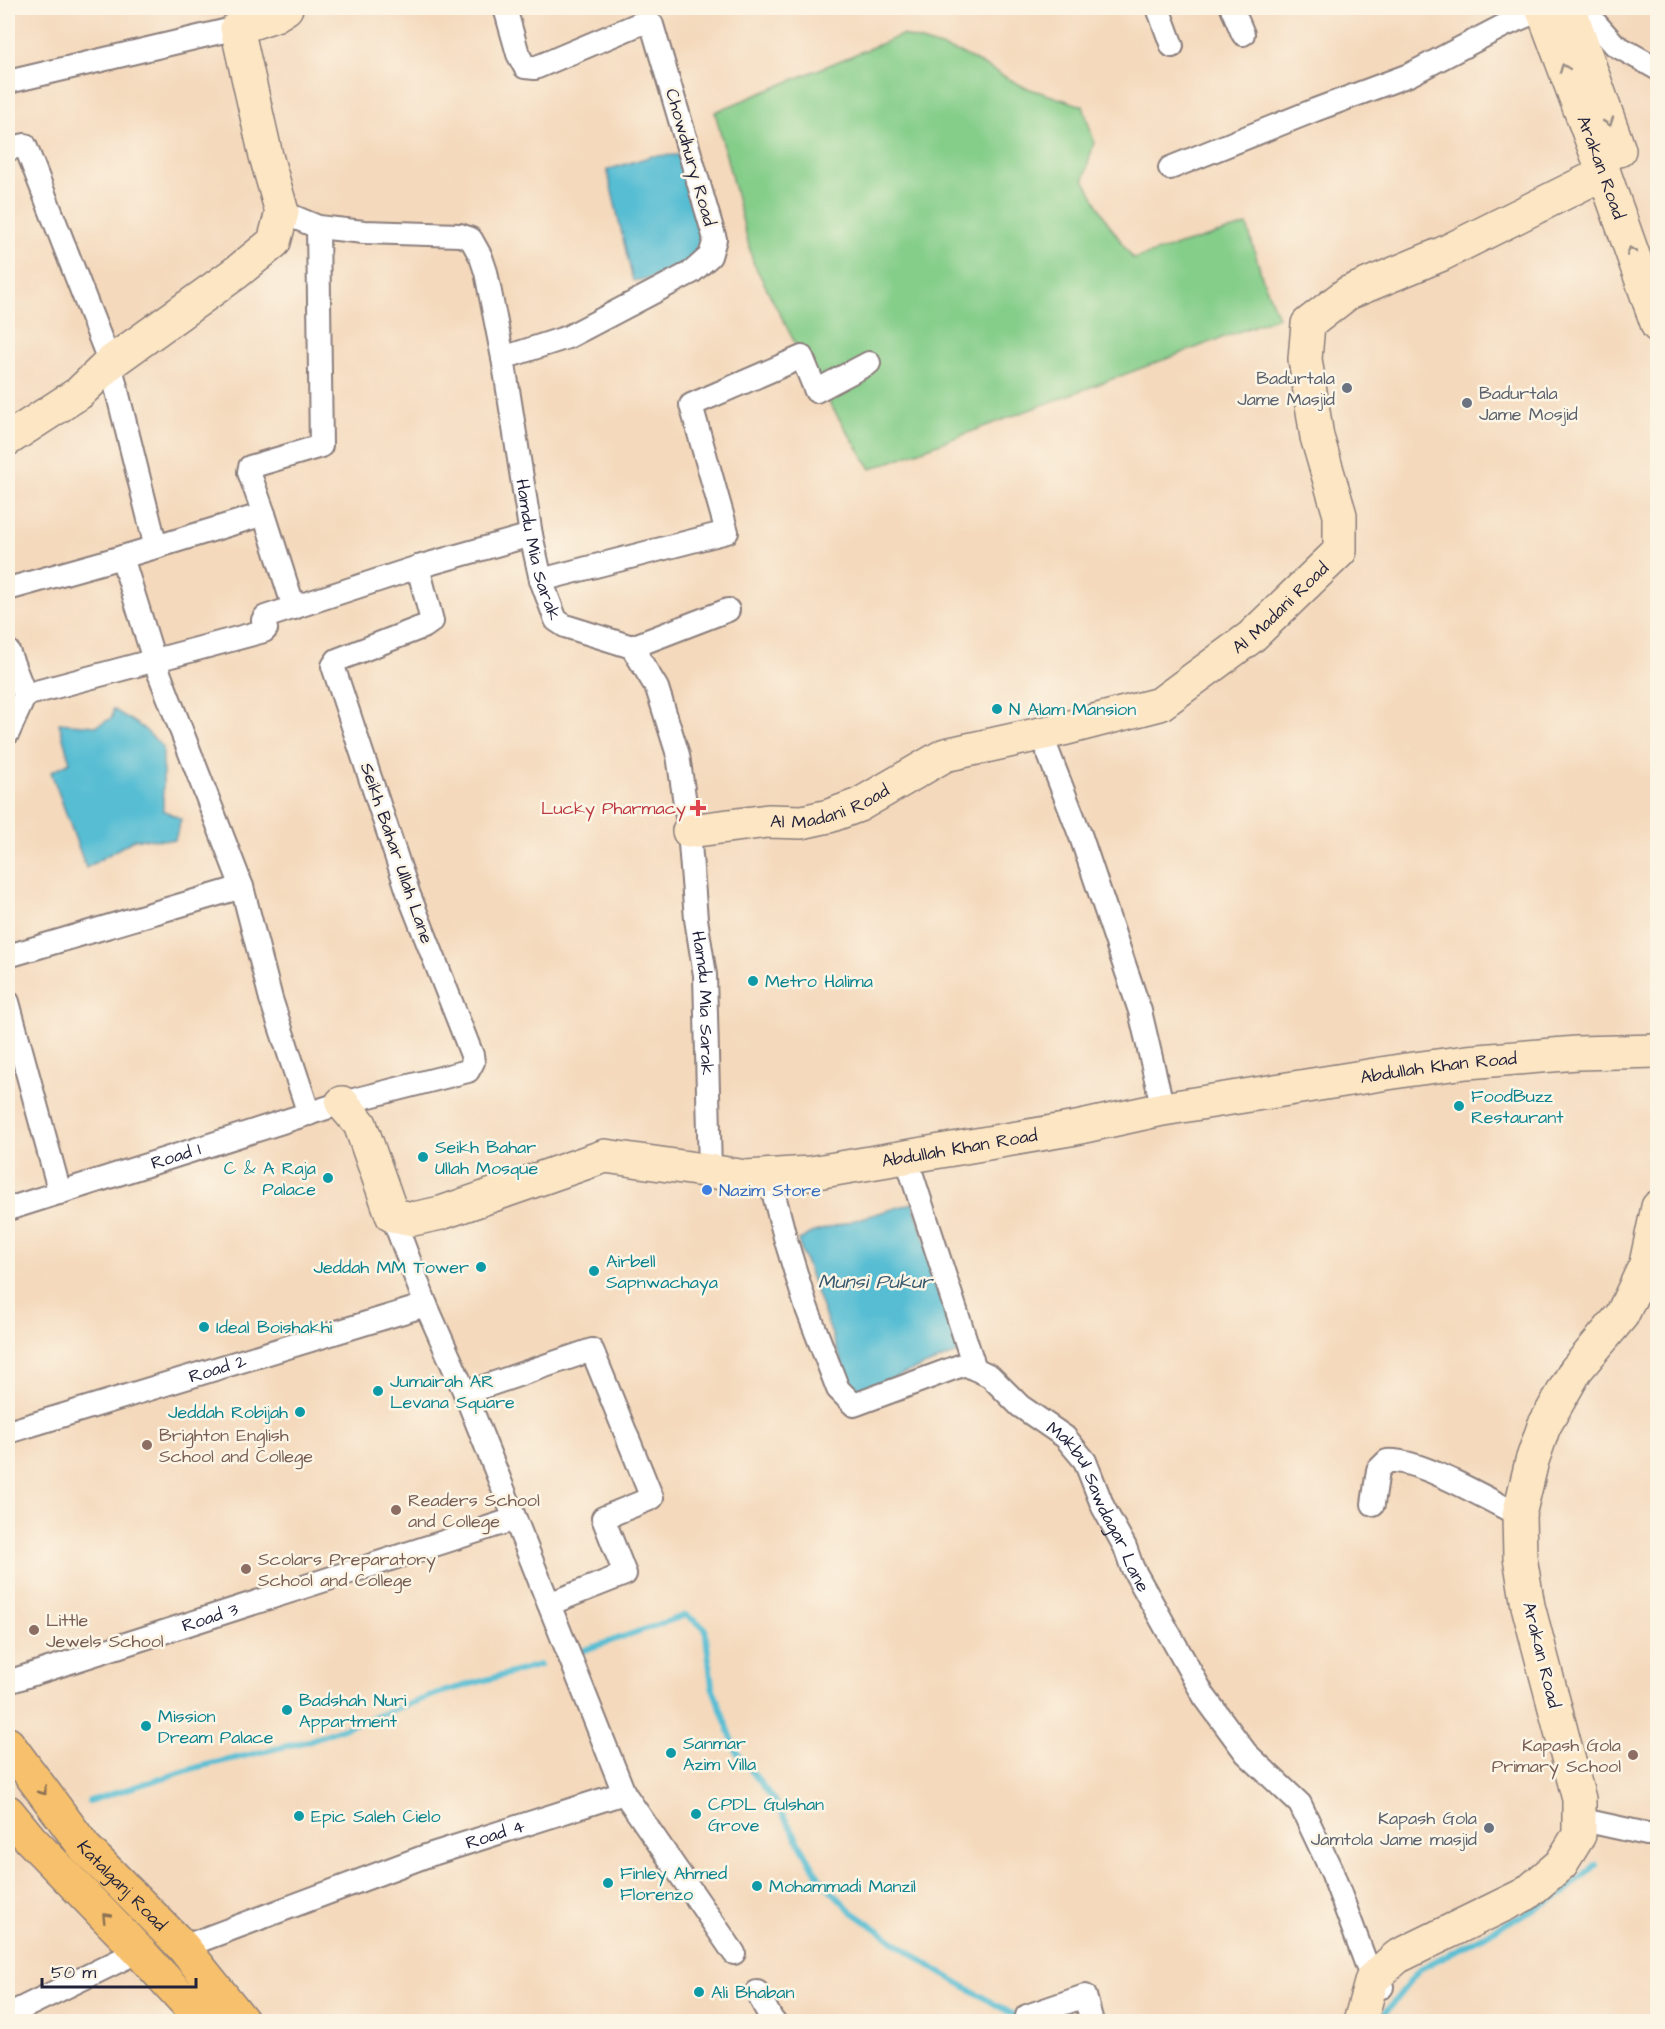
<svg xmlns="http://www.w3.org/2000/svg" width="1665" height="2029" font-family="'Architects Daughter',sans-serif">
  <style>
    .green { fill: #85ce8a; stroke: #547862; stroke-width: 1.5 }
    .water { fill: #56bdd3; stroke: #3c7087; stroke-width: 1.5 }
    .lines { fill: none; stroke-linecap: round; stroke-linejoin: round }
    .stream { stroke: #56bdd3; stroke-width: 6 }
    .street-casing { stroke: #8b7e7c; stroke-width: 26 }
    .secondary-casing { stroke: #8b7e7c; stroke-width: 36 }
    .primary-casing { stroke: #8b7e7c; stroke-width: 36 }
    .street { stroke: #fff; stroke-width: 22 }
    .secondary { stroke: #fce6c4; stroke-width: 33 }
    .primary { stroke: #f7c06c; stroke-width: 33 }
    .oneway { stroke: #9a8e86 }
    .oneway2 { stroke: #8c7154 }
    .worship-dot { fill: #6b7280; stroke: #fcf5e5; stroke-width: 2 }
    .culture-dot { fill: #0f9aa8; stroke: #fcf5e5; stroke-width: 2 }
    .health-dot { fill: #e0444e; stroke: #fcf5e5; stroke-width: 2 }
    .shop-dot { fill: #3f7fe0; stroke: #fcf5e5; stroke-width: 2 }
    .education-dot { fill: #8d6e63; stroke: #fcf5e5; stroke-width: 2 }
    .labels { text-anchor: middle; stroke-width: 5; stroke-linejoin: round; paint-order: stroke }
    .street-label { font-size: 18px; fill: #22223b; stroke: #fcf5e5 }
    .worship-label { font-size: 18px; fill: #5b616d; stroke: #fcf5e5; text-anchor: end }
    .culture-label { font-size: 18px; fill: #0d838f; stroke: #fcf5e5; text-anchor: start }
    .health-label { font-size: 18px; fill: #be3a42; stroke: #fcf5e5; text-anchor: end }
    .shop-label { font-size: 18px; fill: #366cbe; stroke: #fcf5e5; text-anchor: start }
    .education-label { font-size: 18px; fill: #785e54; stroke: #fcf5e5; text-anchor: start }
    .water-label { font-size: 20px; font-style: italic; fill: #345870; stroke: #fcf5e5 }
  </style>
  <rect width="100%" height="100%" fill="#fcf5e5"/>
  <filter id="ink" filterUnits="userSpaceOnUse"><feTurbulence type="fractalNoise" baseFrequency=".0167" numOctaves="2"/><feDisplacementMap in="SourceGraphic" scale="12" xChannelSelector="R" yChannelSelector="G"/><feConvolveMatrix kernelMatrix="1 2 1 2 8 2 1 2 1" color-interpolation-filters="sRGB"/></filter>
  <filter id="wash" filterUnits="userSpaceOnUse"><feTurbulence type="fractalNoise" baseFrequency=".008" numOctaves="4" result="noise"/><feDisplacementMap in="SourceGraphic" scale="24" xChannelSelector="R" yChannelSelector="G"/><feGaussianBlur stdDeviation="1.35" result="paint"/><feColorMatrix in="noise" values="0 0 0 0 0 0 0 0 0 0 0 0 0 0 0 0 0 1.4 0 .05"/><feComposite in="paint" operator="in"/></filter>
  <g filter="url(#wash)">
    <rect width="100%" height="100%" fill="#f4d9bc"/>
    <path class="green" d="M 902,35 L 963,54 L 1024,87 L 1083,106 L 1094,142 L 1084,179 L 1106,220 L 1133,259 L 1247,225 L 1262,277 L 1278,317 L 871,469 L 812,376 L 753,262 L 715,112 Z"/>
    <path class="water" d="M 679,155 L 694,205 L 703,246 L 686,266 L 652,278 L 633,281 L 607,170 L 652,156 Z
      M 113,709 L 143,728 L 163,747 L 163,810 L 181,819 L 175,840 L 135,839 L 86,868 L 51,772 L 70,762 L 59,723 L 96,726 L 112,718 Z
      M 913,1203 L 957,1340 L 958,1353 L 853,1393 L 798,1241 L 811,1233 Z"/>
    <g class="lines">
      <path class="stream" d="M 576,1653 L 686,1615 L 705,1628 L 712,1686 L 737,1752 L 776,1803 L 821,1880 L 851,1911 L 936,1970 L 1012,2014 L 1018,2022
        M 89,1801 L 198,1767 L 308,1741 L 442,1692 L 540,1665
        M 1384,2022 L 1385,2013 L 1420,1969 L 1564,1893 L 1596,1865"/>
    </g>
  </g>
  <g filter="url(#ink)">
    <g class="lines">
      <defs>
        <g id="street">
          <path d="M 1158,8 L 1172,46"/>
          <path d="M 1232,8 L 1243,34"/>
          <path d="M 1582,8 L 1615,45 L 1658,69"/>
          <path d="M 8,82 L 237,28"/>
          <path d="M 8,149 L 25,145 L 110,363 L 156,547 L 264,514 L 294,608"/>
          <path d="M 1170,168 L 1315,110 L 1409,75 L 1503,26 L 1542,9"/>
          <path id="s1" d="M 282,212 L 318,227 L 364,232 L 460,235 L 471,239 L 481,257 L 486,272 L 503,358 L 531,535 L 541,580 L 556,620 L 565,626 L 632,647 L 657,688 L 678,755 L 689,831 L 696,919 L 705,975 L 710,1171"/>
          <path d="M 503,358 L 568,337 L 692,272 L 710,256 L 715,239 L 652,25 L 639,24 L 535,68 L 525,67 L 518,54 L 505,8"/>
          <path d="M 264,514 L 249,472 L 250,467 L 321,446 L 318,227"/>
          <path d="M 156,547 L 122,557 L 154,660 L 242,887 L 271,999 L 309,1114"/>
          <path d="M 541,580 L 727,532 L 691,405 L 802,357 L 816,391 L 869,363"/>
          <path d="M 8,589 L 122,557"/>
          <path d="M 632,647 L 728,610"/>
          <path d="M 8,651 L 25,695 L 264,631 L 266,629 L 263,620 L 265,617 L 418,567 L 531,535"/>
          <path d="M 8,733 L 25,695"/>
          <path d="M 1041,734 L 1081,837 L 1140,1011 L 1163,1109"/>
          <path d="M 8,956 L 242,887"/>
          <path d="M 8,1002 L 60,1193"/>
          <path d="M 906,1157 L 975,1369"/>
          <path id="s2" d="M 769,1176 L 786,1241 L 806,1306 L 838,1389 L 854,1405 L 965,1364 L 990,1376 L 1020,1406 L 1065,1437 L 1085,1461 L 1103,1507 L 1125,1547 L 1132,1567 L 1204,1696 L 1246,1753 L 1300,1804 L 1332,1872 L 1372,1979 L 1382,1987"/>
          <path id="s3" d="M 8,1209 L 342,1103 L 468,1071 L 473,1062 L 472,1055 L 409,895 L 333,666 L 337,660 L 425,626 L 432,621 L 418,567"/>
          <path d="M 392,1215 L 426,1305 L 465,1393 L 624,1793"/>
          <path d="M 465,1393 L 592,1350 L 652,1498 L 603,1518 L 625,1574 L 549,1604"/>
          <path id="s4" d="M 8,1432 L 426,1305"/>
          <path d="M 1373,1504 L 1378,1470 L 1387,1461 C 1418,1458 1489,1500 1519,1515"/>
          <path id="s5" d="M 8,1682 L 515,1519"/>
          <path d="M 1592,1822 L 1647,1834 L 1658,1834"/>
          <path id="s6" d="M 183,1947 L 426,1856 L 624,1793 L 734,1953"/>
          <path d="M 757,1992 L 772,2020 L 774,2022"/>
          <path d="M 8,2015 L 139,1951"/>
          <path d="M 1030,2022 L 1027,2016 L 1085,1996 L 1092,2022"/>
        </g>
        <g id="secondary">
          <path id="s7" d="M 1542,8 L 1604,173 L 1658,326"/>
          <path d="M 1569,8 L 1619,150"/>
          <path d="M 8,439 L 79,393 L 110,363 L 237,272 L 274,242 L 282,212 L 266,156 L 237,28 L 275,15 L 286,8"/>
          <path id="s8" d="M 689,831 L 768,821 L 802,822 L 829,816 L 859,805 L 945,755 L 1063,729 L 1160,704 L 1251,637 L 1340,551 L 1340,515 L 1317,437 L 1305,359 L 1308,324 L 1348,293 L 1442,254 L 1604,173"/>
          <path id="s9" d="M 342,1103 L 360,1124 L 392,1215 L 413,1219 L 441,1213 L 605,1156 L 710,1171 L 745,1177 L 811,1173 L 1076,1128 L 1163,1109 L 1406,1070 L 1467,1062 L 1577,1053 L 1658,1051"/>
          <path d="M 1360,2022 L 1372,1979 L 1397,1957 L 1526,1894 L 1561,1864 L 1579,1835 L 1579,1799 L 1528,1606 L 1520,1557 L 1519,1515 L 1532,1461 L 1544,1426 L 1576,1370 L 1622,1315 L 1646,1264 L 1658,1207"/>
        </g>
        <g id="primary">
          <path id="s10" d="M 8,1744 L 85,1848 L 183,1947 L 243,2022"/>
          <path d="M 8,1812 L 31,1840 L 139,1951 L 204,2022"/>
        </g>
      </defs>
      <use href="#street" class="street-casing"/>
      <use href="#secondary" class="secondary-casing"/>
      <use href="#primary" class="primary-casing"/>
      <use href="#street" class="street"/>
      <use href="#secondary" class="secondary"/>
      <use href="#primary" class="primary"/>
    </g>
    <defs><path id="oneway-chevron" d="M-2-3.5L2.5 0L-2 3.5" fill="none" stroke-width="1.6" stroke-linecap="round" stroke-linejoin="round" transform="scale(1.5)"/></defs>
    <g class="oneway">
      <use href="#oneway-chevron" transform="translate(1564 68) rotate(-111)"/>
      <use href="#oneway-chevron" transform="translate(1609 122) rotate(71)"/>
      <use href="#oneway-chevron" transform="translate(1631 251) rotate(-109)"/>
    </g>
    <g class="oneway2">
      <use href="#oneway-chevron" transform="translate(43 1791) rotate(53)"/>
      <use href="#oneway-chevron" transform="translate(106 1917) rotate(-134)"/>
    </g>
  </g>
  <g class="worship-dot">
    <circle cx="1347" cy="388" r="6"/>
    <circle cx="1467" cy="403" r="6"/>
    <circle cx="1489" cy="1828" r="6"/>
  </g>
  <g class="culture-dot">
    <circle cx="997" cy="709" r="6"/>
    <circle cx="753" cy="981" r="6"/>
    <circle cx="1459" cy="1106" r="6"/>
    <circle cx="423" cy="1157" r="6"/>
    <circle cx="328" cy="1178" r="6"/>
    <circle cx="481" cy="1267" r="6"/>
    <circle cx="594" cy="1271" r="6"/>
    <circle cx="204" cy="1327" r="6"/>
    <circle cx="378" cy="1391" r="6"/>
    <circle cx="300" cy="1412" r="6"/>
    <circle cx="287" cy="1710" r="6"/>
    <circle cx="146" cy="1726" r="6"/>
    <circle cx="671" cy="1753" r="6"/>
    <circle cx="696" cy="1814" r="6"/>
    <circle cx="299" cy="1816" r="6"/>
    <circle cx="608" cy="1883" r="6"/>
    <circle cx="757" cy="1886" r="6"/>
    <circle cx="699" cy="1992" r="6"/>
  </g>
  <path class="health-dot" d="M695 799h6v6h6v6h-6v6h-6v-6h-6v-6h6z"/>
  <circle class="shop-dot" cx="707" cy="1190" r="6"/>
  <g class="education-dot">
    <circle cx="147" cy="1445" r="6"/>
    <circle cx="396" cy="1510" r="6"/>
    <circle cx="246" cy="1569" r="6"/>
    <circle cx="34" cy="1630" r="6"/>
    <circle cx="1633" cy="1755" r="6"/>
  </g>
  <g class="labels">
    <g class="street-label">
      <text transform="translate(691 157) rotate(74)" y="6">Chowdhury Road</text>
      <text dy="6" stroke="none"><textPath href="#s7" startOffset="170">Arakan Road</textPath></text>
      <text dy="6" stroke="none"><textPath href="#s1" startOffset="512">Hamdu Mia Sarak</textPath></text>
      <text dy="6" stroke="none"><textPath href="#s8" startOffset="648">Al Madani Road</textPath></text>
      <text dy="6" stroke="none"><textPath href="#s8" startOffset="144">Al Madani Road</textPath></text>
      <text transform="translate(397 853) rotate(71)" y="6">Seikh Bahar Ullah Lane</text>
      <text dy="6" stroke="none"><textPath href="#s1" startOffset="1034">Hamdu Mia Sarak</textPath></text>
      <text dy="6" stroke="none"><textPath href="#s9" startOffset="1192">Abdullah Khan Road</textPath></text>
      <text dy="6" stroke="none"><textPath href="#s9" startOffset="706">Abdullah Khan Road</textPath></text>
      <text dy="6" stroke="none"><textPath href="#s3" startOffset="176">Road 1</textPath></text>
      <text dy="6" stroke="none"><textPath href="#s4" startOffset="219">Road 2</textPath></text>
      <text dy="6" stroke="none"><textPath href="#s2" startOffset="567">Makbul Sawdagar Lane</textPath></text>
      <text dy="6" stroke="none"><textPath href="#s5" startOffset="212">Road 3</textPath></text>
      <text transform="translate(1542 1655) rotate(76)" y="6">Arakan Road</text>
      <text dy="6" stroke="none"><textPath href="#s6" startOffset="332">Road 4</textPath></text>
      <text dy="6" stroke="none"><textPath href="#s10" startOffset="182">Katalganj Road</textPath></text>
    </g>
    <g class="worship-label">
      <text x="1335" y="384">Badurtala<tspan x="1335" dy="21">Jame Masjid</tspan></text>
      <text x="1479" y="399" text-anchor="start">Badurtala<tspan x="1479" dy="21">Jame Mosjid</tspan></text>
      <text x="1477" y="1824">Kapash Gola<tspan x="1477" dy="21">Jamtola Jame masjid</tspan></text>
    </g>
    <g class="culture-label">
      <text x="1009" y="715">N Alam Mansion</text>
      <text x="765" y="987">Metro Halima</text>
      <text x="1471" y="1102">FoodBuzz<tspan x="1471" dy="21">Restaurant</tspan></text>
      <text x="435" y="1153">Seikh Bahar<tspan x="435" dy="21">Ullah Mosque</tspan></text>
      <text x="316" y="1174" text-anchor="end">C &amp; A Raja<tspan x="316" dy="21">Palace</tspan></text>
      <text x="606" y="1267">Airbell<tspan x="606" dy="21">Sapnwachaya</tspan></text>
      <text x="469" y="1273" text-anchor="end">Jeddah MM Tower</text>
      <text x="216" y="1333">Ideal Boishakhi</text>
      <text x="390" y="1387">Jumairah AR<tspan x="390" dy="21">Levana Square</tspan></text>
      <text x="288" y="1418" text-anchor="end">Jeddah Robijah</text>
      <text x="299" y="1706">Badshah Nuri<tspan x="299" dy="21">Appartment</tspan></text>
      <text x="158" y="1722">Mission<tspan x="158" dy="21">Dream Palace</tspan></text>
      <text x="683" y="1749">Sanmar<tspan x="683" dy="21">Azim Villa</tspan></text>
      <text x="708" y="1810">CPDL Gulshan<tspan x="708" dy="21">Grove</tspan></text>
      <text x="311" y="1822">Epic Saleh Cielo</text>
      <text x="620" y="1879">Finley Ahmed<tspan x="620" dy="21">Florenzo</tspan></text>
      <text x="769" y="1892">Mohammadi Manzil</text>
      <text x="711" y="1998">Ali Bhaban</text>
    </g>
    <g class="health-label">
      <text x="686" y="814">Lucky Pharmacy</text>
    </g>
    <g class="shop-label">
      <text x="719" y="1196">Nazim Store</text>
    </g>
    <g class="education-label">
      <text x="159" y="1441">Brighton English<tspan x="159" dy="21">School and College</tspan></text>
      <text x="408" y="1506">Readers School<tspan x="408" dy="21">and College</tspan></text>
      <text x="258" y="1565">Scolars Preparatory<tspan x="258" dy="21">School and College</tspan></text>
      <text x="46" y="1626">Little<tspan x="46" dy="21">Jewels School</tspan></text>
      <text x="1621" y="1751" text-anchor="end">Kapash Gola<tspan x="1621" dy="21">Primary School</tspan></text>
    </g>
    <g class="water-label">
      <text x="875" y="1288">Munsi Pukur</text>
    </g>
  </g>
  <rect width="1665" height="2029" fill="none" stroke="#fcf5e5" stroke-width="30"/>
  <path d="M42 1978v9h154v-9" fill="none" stroke="#22223b" stroke-width="3"/>
  <text x="51" y="1978" font-size="18" fill="#22223b" stroke="#fcf5e5" stroke-width="4.5" paint-order="stroke">50 m</text>
</svg>
